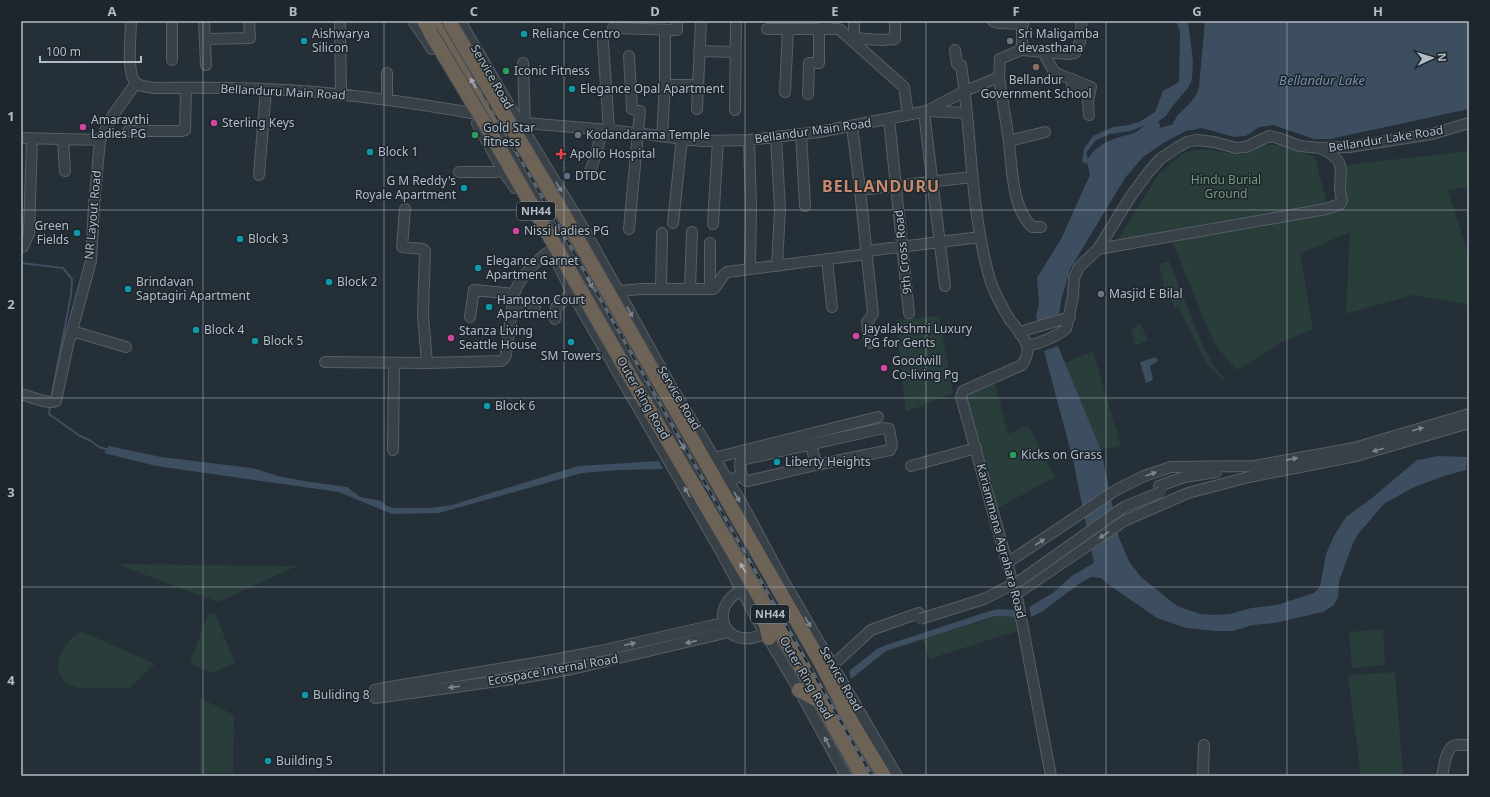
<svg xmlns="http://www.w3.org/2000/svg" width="1490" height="797" font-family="'Noto Sans',sans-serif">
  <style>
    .green { fill: #293d3b }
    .water { fill: #3c4e5f }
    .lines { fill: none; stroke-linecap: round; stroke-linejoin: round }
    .stream { stroke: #3c4e5f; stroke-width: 2 }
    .river { stroke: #3c4e5f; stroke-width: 12 }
    .minor-casing { stroke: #565e66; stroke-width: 12 }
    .highway-casing { stroke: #434b53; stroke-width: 16 }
    .minor { stroke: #384048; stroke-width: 10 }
    .highway { stroke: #6d6256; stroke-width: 14 }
    .rail-casing { stroke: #5a656f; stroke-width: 3.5 }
    .rail { stroke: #1d252d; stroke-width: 2; stroke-dasharray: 6; stroke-linecap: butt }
    .minor-bridge-casing { stroke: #565e66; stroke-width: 12; stroke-linecap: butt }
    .highway-bridge-casing { stroke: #434b53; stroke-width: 16; stroke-linecap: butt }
    .minor-bridge { stroke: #384048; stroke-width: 10 }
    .highway-bridge { stroke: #6d6256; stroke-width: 14 }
    .oneway { fill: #a8aeb4 }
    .oneway2 { fill: #7c848c }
    .grid { fill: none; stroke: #b3bbc4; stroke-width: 1; stroke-opacity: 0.55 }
    .culture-dot { fill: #0f9aa8; stroke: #1d252d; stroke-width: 1.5 }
    .worship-dot { fill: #6b7280; stroke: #1d252d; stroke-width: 1.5 }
    .education-dot { fill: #8d6e63; stroke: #1d252d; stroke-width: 1.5 }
    .leisure-dot { fill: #2e9e5b; stroke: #1d252d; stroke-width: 1.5 }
    .hotel-dot { fill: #d1479c; stroke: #1d252d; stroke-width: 1.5 }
    .health-dot { fill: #e0444e; stroke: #1d252d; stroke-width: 1.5 }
    .service-dot { fill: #5c6f8a; stroke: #1d252d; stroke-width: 1.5 }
    .labels { text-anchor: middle; stroke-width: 3; stroke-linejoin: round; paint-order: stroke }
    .shield { fill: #1d252d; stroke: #868e97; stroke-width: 1 }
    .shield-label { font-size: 11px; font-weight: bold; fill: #b3bbc4 }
    .poi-label { font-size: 12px; fill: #b3bbc4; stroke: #1d252d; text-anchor: start }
    .street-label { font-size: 12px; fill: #b3bbc4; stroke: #1d252d }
    .park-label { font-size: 12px; fill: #749878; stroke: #1d252d }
    .water-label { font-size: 13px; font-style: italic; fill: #778fa4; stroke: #1d252d }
    .district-label { font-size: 16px; font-weight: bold; letter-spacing: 1px; fill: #c7896b; stroke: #1d252d }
    .neatline { fill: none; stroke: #b3bbc4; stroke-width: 1.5 }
    .grid-label { font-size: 13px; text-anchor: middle; font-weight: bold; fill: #b3bbc4 }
  </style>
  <rect width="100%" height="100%" fill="#252f38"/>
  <path class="green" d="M 1281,144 L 1315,157 L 1327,205 L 1117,241 L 1159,174 L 1183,153 L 1203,149 L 1244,155 L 1258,146 Z
    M 1469,151 L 1469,187 L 1448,190 L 1469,257 L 1469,305 L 1413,295 L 1346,314 L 1350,232 L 1300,254 L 1313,329 L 1282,342 L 1237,370 L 1215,345 L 1172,242 L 1332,212 L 1347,202 L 1345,165 Z
    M 1169,261 L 1204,349 L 1212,360 L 1211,362 L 1224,378 L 1222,380 L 1207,364 L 1178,307 L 1175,308 L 1164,286 L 1159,264 Z
    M 939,316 L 953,393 L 906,412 L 896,320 Z
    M 1140,323 L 1148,340 L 1135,346 L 1131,330 Z
    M 1093,351 L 1121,446 L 1101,450 L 1065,363 Z
    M 995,383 L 1008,434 L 1028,425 L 1055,477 L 998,508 L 963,395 Z
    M 116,564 L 297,566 L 218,602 Z
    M 208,614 L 215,614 L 235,663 L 211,673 L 190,663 Z
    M 999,616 L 1015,617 L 1017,631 L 930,659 L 923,639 Z
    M 1383,629 L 1385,665 L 1352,668 L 1349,632 Z
    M 82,632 L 85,633 L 155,664 L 130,688 L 78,688 C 53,681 53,658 69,641 C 73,637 76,633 82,632 Z
    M 1395,672 L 1403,776 L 1361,776 L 1348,675 Z
    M 200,698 L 234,715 L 233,773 L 200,773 Z"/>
  <path class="water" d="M 1176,21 L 1188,21 L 1193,61 L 1192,80 L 1188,88 L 1171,108 L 1166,116 L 1150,127 L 1143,126 L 1131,131 L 1110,134 L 1096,140 L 1086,153 L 1088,159 C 1103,132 1147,134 1173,124 C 1179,108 1194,106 1199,87 L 1205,21 L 1469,21 L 1469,109 L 1330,139 L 1314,139 L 1273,125 L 1259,127 L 1246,136 L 1234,137 L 1202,128 L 1186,131 L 1165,142 L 1143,157 L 1125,178 L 1070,269 L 1062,297 L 1059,314 L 1037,321 L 1036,317 L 1039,303 L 1037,278 L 1061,239 L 1090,175 L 1087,162 L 1085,164 L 1082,161 L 1084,149 L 1093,136 L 1113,127 L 1129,125 L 1139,122 L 1155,112 L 1163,91 L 1179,82 L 1180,32 Z
    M 1058,346 L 1101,450 L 1119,538 L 1130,563 L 1141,577 L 1177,606 L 1200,614 L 1215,615 L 1230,614 L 1251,608 L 1277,605 L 1314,593 L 1320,587 L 1326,554 L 1334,536 L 1346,517 L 1372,498 L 1417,460 L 1438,456 L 1467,457 L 1466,470 L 1444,476 L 1412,488 L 1384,504 L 1359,533 L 1354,541 L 1339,581 L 1338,597 L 1334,605 L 1323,612 L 1274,623 L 1253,625 L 1233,631 L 1214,631 L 1186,628 L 1157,618 L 1109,585 L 1101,578 L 1091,577 L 1079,584 L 1043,611 L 1031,617 L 1029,607 L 1053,593 L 1073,575 L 1094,563 L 1073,460 L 1044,351 Z
    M 1156,357 L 1158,361 L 1150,366 L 1153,380 L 1146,383 L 1140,362 Z
    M 109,446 L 161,457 L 252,468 L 278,476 L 310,482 L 347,487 L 360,497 L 381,501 L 387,506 L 393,508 L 429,508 L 452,505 L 578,466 L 659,461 L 663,469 L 618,470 L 582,473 L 439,513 L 392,514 L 339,492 L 156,466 L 104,453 Z
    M 999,609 L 1015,610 L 1015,617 L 999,616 L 992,617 L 886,651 L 851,679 L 849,671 L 877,649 L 886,645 L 990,611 Z"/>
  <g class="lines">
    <path class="stream" d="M 1154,126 L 1156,121
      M 21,263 L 63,268 L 72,279 L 71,295 L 51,399
      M 50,405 L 49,414 L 80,436 L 91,441 L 99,447 L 109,450"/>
    <path class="river" d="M 1134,141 L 1154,126"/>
    <defs>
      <path id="minor" d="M 131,21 C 131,34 126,75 136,83 C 141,87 149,87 154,88 C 192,88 229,87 266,89 C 339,92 411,102 483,115
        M 172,21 L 172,60
        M 204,21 L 206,65
        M 340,21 L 341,94
        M 413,21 L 432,49
        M 460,21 L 519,122 L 584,229 L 668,381 L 741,502 L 783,580 L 897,776
        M 823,21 L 829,29 L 839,29 L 904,87 L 908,115
        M 993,21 L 999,23 L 1023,24
        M 613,28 L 677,30 L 677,21
        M 767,29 L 825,29
        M 853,38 L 881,40 L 895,39 L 895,21
        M 205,39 L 250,38 L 249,21
        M 852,41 L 854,33 L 854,21
        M 603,42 L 609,130
        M 955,50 L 957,64 L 961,65 C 972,135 970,207 989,276 C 993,291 1002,307 1010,320 C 1016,328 1024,336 1027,346 C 1029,353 1026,359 1022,365 L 963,391 L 961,397 L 1018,602 L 1051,776
        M 1021,50 L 1068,54 L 1075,53 C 1081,44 1082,31 1081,21
        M 699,51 L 735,52
        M 1043,52 L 1053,70 L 1058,74 L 1091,87 L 1088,101 L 1089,115
        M 629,56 L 632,109 L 640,111 L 629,229
        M 523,63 L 525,123
        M 999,77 C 1002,99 1006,120 1009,142 C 1012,168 1012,208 1032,227 L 1041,227
        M 1072,79 L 1072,90 L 1090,93
        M 665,85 L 697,85
        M 785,92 L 788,29
        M 808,94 L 809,63 L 819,63 L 819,29
        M 387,99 L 387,73
        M 697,109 L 701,21
        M 735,110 L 736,21
        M 929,110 L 965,91 L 999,77 L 1000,59 L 1021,50 L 1022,42 L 1022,21
        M 924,112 L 945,286
        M 493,117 L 532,182 L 692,463 C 701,477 710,485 723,494
        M 504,119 L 525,123 L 609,130 L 702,141 L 749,140 L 819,132 L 927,111 L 966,113
        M 889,119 L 909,313
        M 477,123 L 503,171 L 515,188
        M 852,126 L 860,190 L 972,177
        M 128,131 L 182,131 L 185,130 L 186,88
        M 801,134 L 805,206
        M 662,136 L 665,85 L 665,30
        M 21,138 L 100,140
        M 776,138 L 780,209 L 777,266
        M 63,140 L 65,171
        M 749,140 L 751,207 L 750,269
        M 1009,141 L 1045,132
        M 590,171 L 596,155 L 602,130
        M 459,172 L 495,172 L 507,170
        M 259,175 L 266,89
        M 860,190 L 873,314 L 867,322 L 870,343
        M 405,209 L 402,247 L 423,249 L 425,251 L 423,315 L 427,363
        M 673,223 L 682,138
        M 713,224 L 718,141
        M 23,247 L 29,233 L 32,139
        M 1098,249 L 1326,209 L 1340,204 L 1342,201 C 1341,195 1340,190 1340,185 C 1342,165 1342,159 1322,149
        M 867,251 L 980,237
        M 555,258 L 572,293 L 720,550 L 758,621 L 799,690 L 846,776
        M 827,259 L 832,307
        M 661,289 L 662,233
        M 690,289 L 692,232
        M 710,289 L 710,243
        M 619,291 L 641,289 L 713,289 C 719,285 720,277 727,272 L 867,254
        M 513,306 L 535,307
        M 470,317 L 474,290 L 514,294
        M 555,319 L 556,307 L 572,293
        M 72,331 L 126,347
        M 1020,334 L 1026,330 L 1070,317
        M 1027,346 C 1040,343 1055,337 1066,329 L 1073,297 L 1074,278 L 1079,267 L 1098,249 L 1131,196 L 1147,174 L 1160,159 L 1178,147 L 1187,142 L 1196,140 L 1214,142 L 1236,148 L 1246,147 L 1269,136 L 1278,138 L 1300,146 L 1320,148 L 1349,147 L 1432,134 L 1469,123
        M 325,362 L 427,363 L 501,361 L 504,359 L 506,355 L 514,294 C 520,276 536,261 551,250
        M 21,394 C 29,396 49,405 56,401 L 68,345 L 91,261 L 94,205 L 100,140 L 113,115 L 136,83
        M 811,444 L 816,465
        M 393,450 L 394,363
        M 714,458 L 878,417
        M 911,466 L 976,448
        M 729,482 L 741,474 L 745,480 L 748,481 L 816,465 L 890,450 L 892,445 L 889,429 L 884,428 L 741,460 L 740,463 L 741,474
        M 1159,486 L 1184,477 L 1216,472
        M 1007,563 L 1116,490 L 1144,476 L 1171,467 L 1254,466 L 1354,448 L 1469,414
        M 742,590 C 706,607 725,654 765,633
        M 1016,594 L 1124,521 L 1188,493 L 1249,477 L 1356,456 L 1469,423
        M 723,623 L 600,651 L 553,660 L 390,687 L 375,690 L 375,698 L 521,678 L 572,669 L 729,632
        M 833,665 L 871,630 L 919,613
        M 1203,776 L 1204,745
        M 1442,776 C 1444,768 1445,751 1453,746 C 1458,744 1464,745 1469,745"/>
      <path id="highway" d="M 424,21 L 430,32
        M 436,21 L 493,117
        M 657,378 L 821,663 L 852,723 L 884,776
        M 639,392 L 806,676 L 862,776
        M 759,610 L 766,625 L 769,638
        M 799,690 L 821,702"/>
    </defs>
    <use href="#minor" class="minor-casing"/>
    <use href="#highway" class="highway-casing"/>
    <use href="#minor" class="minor"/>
    <use href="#highway" class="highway"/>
    <defs>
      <path id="rail" d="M 442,21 L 872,776"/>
    </defs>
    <use href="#rail" class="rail-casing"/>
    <use href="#rail" class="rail"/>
    <defs>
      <path id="minor-bridge" d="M 920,619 L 984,599 L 1021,580 L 1124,507 L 1161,492"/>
      <path id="highway-bridge" d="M 450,23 L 561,210 L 657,378
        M 430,32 L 487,127 L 639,392"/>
    </defs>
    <use href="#minor-bridge" class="minor-bridge-casing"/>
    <use href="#highway-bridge" class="highway-bridge-casing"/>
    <use href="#minor-bridge" class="minor-bridge"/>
    <use href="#highway-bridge" class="highway-bridge"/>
  </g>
  <defs><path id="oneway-solid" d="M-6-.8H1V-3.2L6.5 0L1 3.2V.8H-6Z"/></defs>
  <g class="oneway">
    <use href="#oneway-solid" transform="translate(473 83) rotate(-121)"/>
    <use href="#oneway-solid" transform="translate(743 568) rotate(-121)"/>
  </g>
  <g class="oneway2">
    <use href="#oneway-solid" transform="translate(559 187) rotate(59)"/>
    <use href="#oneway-solid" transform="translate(590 283) rotate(60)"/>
    <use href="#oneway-solid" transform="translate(630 312) rotate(61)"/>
    <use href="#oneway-solid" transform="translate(1418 429) rotate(-16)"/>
    <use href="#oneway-solid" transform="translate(682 445) rotate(60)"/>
    <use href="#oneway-solid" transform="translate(1378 450) rotate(164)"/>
    <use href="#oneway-solid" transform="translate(1292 459) rotate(-11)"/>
    <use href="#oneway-solid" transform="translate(1151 474) rotate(-20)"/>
    <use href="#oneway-solid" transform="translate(687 492) rotate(-120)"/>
    <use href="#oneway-solid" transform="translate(737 497) rotate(60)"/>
    <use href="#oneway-solid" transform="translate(1104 535) rotate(146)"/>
    <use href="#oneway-solid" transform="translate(1040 542) rotate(-33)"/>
    <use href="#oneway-solid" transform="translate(808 622) rotate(60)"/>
    <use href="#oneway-solid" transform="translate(691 642) rotate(167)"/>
    <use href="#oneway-solid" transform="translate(630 644) rotate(-13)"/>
    <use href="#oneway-solid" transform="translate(454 687) rotate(173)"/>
    <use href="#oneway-solid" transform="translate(827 742) rotate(-118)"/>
  </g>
  <path class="grid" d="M 203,21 L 203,776M 384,21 L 384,776M 564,21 L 564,776M 745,21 L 745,776M 926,21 L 926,776M 1106,21 L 1106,776M 1287,21 L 1287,776M 21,210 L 1469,210M 21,398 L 1469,398M 21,587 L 1469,587"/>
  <g class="culture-dot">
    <circle cx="524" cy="34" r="4"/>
    <circle cx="304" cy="41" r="4"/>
    <circle cx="572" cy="89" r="4"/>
    <circle cx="370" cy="152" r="4"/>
    <circle cx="464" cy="188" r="4"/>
    <circle cx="77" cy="233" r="4"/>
    <circle cx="240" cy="239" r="4"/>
    <circle cx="478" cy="268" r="4"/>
    <circle cx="329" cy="282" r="4"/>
    <circle cx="128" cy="289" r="4"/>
    <circle cx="489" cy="307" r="4"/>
    <circle cx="196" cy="330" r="4"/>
    <circle cx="255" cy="341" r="4"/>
    <circle cx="571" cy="342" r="4"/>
    <circle cx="487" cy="406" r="4"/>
    <circle cx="777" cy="462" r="4"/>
    <circle cx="305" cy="695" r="4"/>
    <circle cx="268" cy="761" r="4"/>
  </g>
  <g class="worship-dot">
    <circle cx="1010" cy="41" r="4"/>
    <circle cx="578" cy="135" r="4"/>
    <circle cx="1101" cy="294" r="4"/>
  </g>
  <circle class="education-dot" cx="1036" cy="67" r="4"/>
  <g class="leisure-dot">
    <circle cx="506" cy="71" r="4"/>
    <circle cx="475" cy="135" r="4"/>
    <circle cx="1013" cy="455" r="4"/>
  </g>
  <g class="hotel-dot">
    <circle cx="214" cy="123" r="4"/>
    <circle cx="83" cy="127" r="4"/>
    <circle cx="516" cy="231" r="4"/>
    <circle cx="856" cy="336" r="4"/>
    <circle cx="451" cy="338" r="4"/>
    <circle cx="884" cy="368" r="4"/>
  </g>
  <path class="health-dot" d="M559 148h4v4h4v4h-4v4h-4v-4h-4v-4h4z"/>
  <circle class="service-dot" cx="567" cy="176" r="4"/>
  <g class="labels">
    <g class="shield">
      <rect x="517" y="202" width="38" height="18" rx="3"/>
      <rect x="751" y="605" width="38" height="18" rx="3"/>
    </g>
    <g class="shield-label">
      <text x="536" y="215">NH44</text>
      <text x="770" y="618">NH44</text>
    </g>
    <g class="poi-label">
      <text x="312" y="38">Aishwarya<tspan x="312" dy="14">Silicon</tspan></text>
      <text x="532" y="38">Reliance Centro</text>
      <text x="1018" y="38">Sri Maligamba<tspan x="1018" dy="14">devasthana</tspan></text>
      <text x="514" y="75">Iconic Fitness</text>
      <text x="1036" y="84" text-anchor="middle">Bellandur<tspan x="1036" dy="14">Government School</tspan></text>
      <text x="580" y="93">Elegance Opal Apartment</text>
      <text x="91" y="124">Amaravthi<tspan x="91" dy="14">Ladies PG</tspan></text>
      <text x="222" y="127">Sterling Keys</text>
      <text x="483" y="132">Gold Star<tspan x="483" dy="14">fitness</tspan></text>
      <text x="586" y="139">Kodandarama Temple</text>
      <text x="378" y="156">Block 1</text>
      <text x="570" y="158">Apollo Hospital</text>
      <text x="575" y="180">DTDC</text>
      <text x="456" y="185" text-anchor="end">G M Reddy's<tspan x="456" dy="14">Royale Apartment</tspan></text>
      <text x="69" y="230" text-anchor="end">Green<tspan x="69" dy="14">Fields</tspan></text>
      <text x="524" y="235">Nissi Ladies PG</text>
      <text x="248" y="243">Block 3</text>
      <text x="486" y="265">Elegance Garnet<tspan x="486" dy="14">Apartment</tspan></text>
      <text x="136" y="286">Brindavan<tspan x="136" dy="14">Saptagiri Apartment</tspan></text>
      <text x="337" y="286">Block 2</text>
      <text x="1109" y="298">Masjid E Bilal</text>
      <text x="497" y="304">Hampton Court<tspan x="497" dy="14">Apartment</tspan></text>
      <text x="864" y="333">Jayalakshmi Luxury<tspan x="864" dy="14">PG for Gents</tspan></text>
      <text x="204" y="334">Block 4</text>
      <text x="459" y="335">Stanza Living<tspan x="459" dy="14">Seattle House</tspan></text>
      <text x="263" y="345">Block 5</text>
      <text x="571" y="360" text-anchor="middle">SM Towers</text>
      <text x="892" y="365">Goodwill<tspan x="892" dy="14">Co-living Pg</tspan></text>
      <text x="495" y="410">Block 6</text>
      <text x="1021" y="459">Kicks on Grass</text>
      <text x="785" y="466">Liberty Heights</text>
      <text x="313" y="699">Buliding 8</text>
      <text x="276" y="765">Building 5</text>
    </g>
    <g class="street-label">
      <text transform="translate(492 77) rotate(60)" y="4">Service Road</text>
      <text transform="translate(283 92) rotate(3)" y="4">Bellanduru Main Road</text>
      <text transform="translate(813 131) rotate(-8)" y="4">Bellandur Main Road</text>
      <text transform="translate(1386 139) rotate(-9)" y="4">Bellandur Lake Road</text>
      <text transform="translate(93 215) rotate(-85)" y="4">NR Layout Road</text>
      <text transform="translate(903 252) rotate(-96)" y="4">9th Cross Road</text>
      <text transform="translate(643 398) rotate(60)" y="4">Outer Ring Road</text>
      <text transform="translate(679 398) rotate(59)" y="4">Service Road</text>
      <text transform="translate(1001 541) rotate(75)" y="4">Kariammana Agrahara Road</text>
      <text transform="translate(553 670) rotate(-10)" y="4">Ecospace Internal Road</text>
      <text transform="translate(806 678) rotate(60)" y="4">Outer Ring Road</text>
      <text transform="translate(841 679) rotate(60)" y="4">Service Road</text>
    </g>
    <g class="park-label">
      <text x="1226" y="184">Hindu Burial<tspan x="1226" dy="14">Ground</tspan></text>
    </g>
    <g class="water-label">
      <text x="1322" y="85">Bellandur Lake</text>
    </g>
    <g class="district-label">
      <text x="881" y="192">BELLANDURU</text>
    </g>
  </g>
  <rect width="1490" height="797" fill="none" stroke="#1d252d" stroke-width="44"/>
  <g transform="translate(1432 58) rotate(86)" stroke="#1d252d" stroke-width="3" paint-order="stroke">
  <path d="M0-3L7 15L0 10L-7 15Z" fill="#b3bbc4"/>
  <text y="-6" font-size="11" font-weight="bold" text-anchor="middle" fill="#b3bbc4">N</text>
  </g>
  <path d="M40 56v6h101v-6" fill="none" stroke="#b3bbc4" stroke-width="2"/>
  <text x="46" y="56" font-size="12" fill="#b3bbc4" stroke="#1d252d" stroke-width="3" paint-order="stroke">100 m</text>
  <rect x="22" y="22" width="1446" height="753" class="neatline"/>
  <g class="grid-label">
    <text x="112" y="16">A</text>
    <text x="293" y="16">B</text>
    <text x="474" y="16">C</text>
    <text x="655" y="16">D</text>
    <text x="835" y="16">E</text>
    <text x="1016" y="16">F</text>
    <text x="1197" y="16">G</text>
    <text x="1378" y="16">H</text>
    <text x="11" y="121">1</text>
    <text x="11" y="309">2</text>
    <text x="11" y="497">3</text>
    <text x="11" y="685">4</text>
  </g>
</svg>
